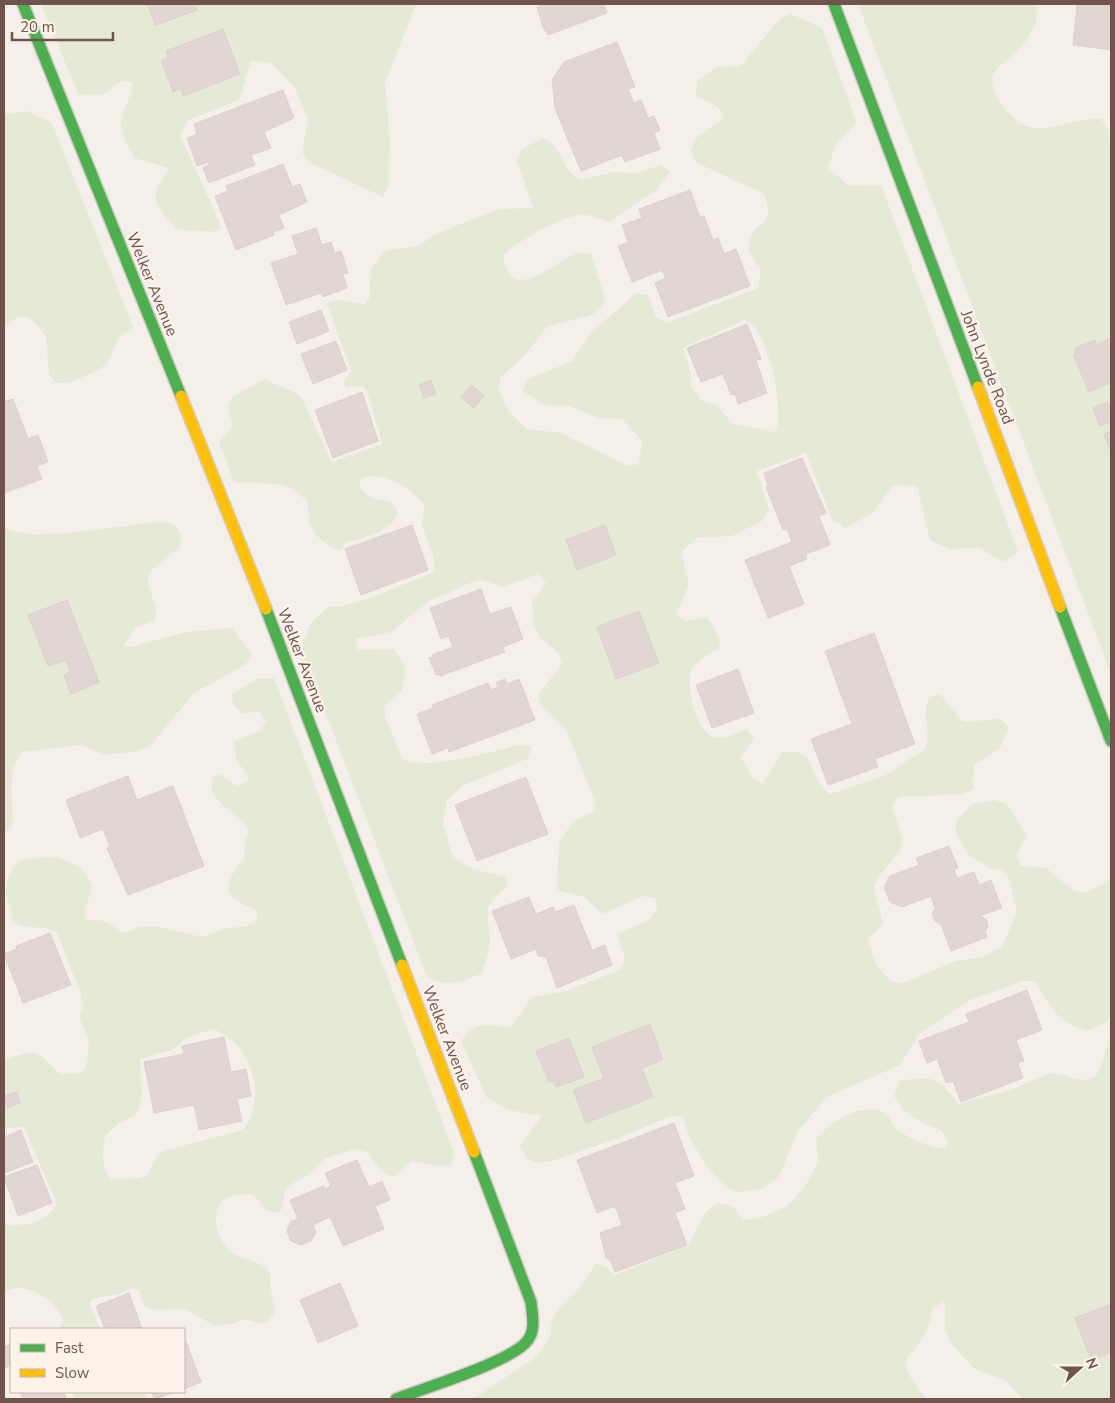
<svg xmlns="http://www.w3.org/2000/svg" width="1115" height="1403" font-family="'Nunito Sans',sans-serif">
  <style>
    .green { fill: #e5ead6; fill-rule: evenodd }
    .building { fill: #e1d6d2; stroke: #ddd1cd }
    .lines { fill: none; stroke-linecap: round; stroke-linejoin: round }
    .fast-casing { stroke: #d4cac6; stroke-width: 14 }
    .slow-casing { stroke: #d4cac6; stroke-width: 14 }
    .fast { stroke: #4caf50; stroke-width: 11 }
    .slow { stroke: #ffc107; stroke-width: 11 }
    .labels { text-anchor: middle; stroke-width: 4.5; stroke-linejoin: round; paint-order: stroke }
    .street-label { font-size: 16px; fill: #71534d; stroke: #fdf3eb }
  </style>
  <rect width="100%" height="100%" fill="#f5efea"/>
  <path class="green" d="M 41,4 L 416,4 L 385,83 L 390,141 L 389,184 L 383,197 L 308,162 L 302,152 L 308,119 L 294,87 L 271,63 L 251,61 L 239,100 L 188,120 L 180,135 L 222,228 L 212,232 L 177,229 C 167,218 151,205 157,188 C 159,182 165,178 169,168 L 135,158 C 127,145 117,129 123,113 C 127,102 132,94 132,82 L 121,81 L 103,95 L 78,94 Z
    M 858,4 L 1037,4 C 1040,25 1025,45 1009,59 C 1005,62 998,67 995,71 C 988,83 996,97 1003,106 C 1009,114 1019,125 1030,127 C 1053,132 1078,117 1101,119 L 1108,129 L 1111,147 L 1111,674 Z
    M 791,14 L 822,28 L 857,123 L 836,144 L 828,168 L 849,186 L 881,185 L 1018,552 L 1003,562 L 980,548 L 950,549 L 930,540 L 917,486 L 893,485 L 873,513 L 845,528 L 832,519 L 806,453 L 757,471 L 769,510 L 762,521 L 732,536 L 697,538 L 681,552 L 689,585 L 676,614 L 685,621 L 707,617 L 719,637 L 720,647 C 712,653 697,661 692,669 C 684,684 696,730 713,737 C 724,741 737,732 747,729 L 754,738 L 741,758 L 753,778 L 763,784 L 782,752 C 820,747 806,777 830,794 L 886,775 L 926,748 C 931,727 921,717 929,697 L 940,694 L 963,722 L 1000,719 L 1009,727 L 1000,748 L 974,765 L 973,789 L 963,794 L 898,797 L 892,807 L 903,840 L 900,851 L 878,877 L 874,888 L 883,923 L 868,940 L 876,964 L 891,982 L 903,983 L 956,961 L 981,957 L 1002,947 L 1017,912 L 1009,878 L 1001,870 L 989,868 L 968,854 L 956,833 L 956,822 L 972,804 L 994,800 L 1007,804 L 1027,835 L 1016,855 L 1021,866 L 1046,868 L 1074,891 L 1085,893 L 1107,882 L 1111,875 L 1111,1012 L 1108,1021 L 1088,1031 C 1057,1024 1050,1006 1035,981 L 1024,981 L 970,1000 L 918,1035 L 900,1065 L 827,1097 L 797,1132 L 779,1177 L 761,1189 L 736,1192 L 725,1186 L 707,1167 L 688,1135 L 683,1117 L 671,1116 L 616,1139 L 549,1162 L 536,1163 L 526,1157 L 520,1146 L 542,1116 L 508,1110 L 487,1098 L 461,1042 C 472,1019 490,1026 511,1027 L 532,997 L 566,991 L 620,970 L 625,959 L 617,934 L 649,920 L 657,910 L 655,898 L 643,896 L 602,914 L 584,897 L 557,890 L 559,841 L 574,821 L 595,811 L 594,799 L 567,732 L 541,706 L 538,695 L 562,664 L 559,653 L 538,636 L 534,625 L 532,602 L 546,583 L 538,574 L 504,587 L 481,580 L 470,583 L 428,602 L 391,632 L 356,639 L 358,650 L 394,649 L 406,668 L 402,691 L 384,706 L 386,718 L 403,760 C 433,770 488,752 519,745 L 531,746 L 529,758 L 464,785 L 447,800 L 443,823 L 453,857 L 472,869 L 507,877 L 507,887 C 481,910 488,906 490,938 C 490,949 485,963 482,973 C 462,983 448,987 427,977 L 301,649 L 310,624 L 329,606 L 342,606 L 365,600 L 434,572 C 437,555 426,541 422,525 C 421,520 424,511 425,506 C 409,487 388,473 363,477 L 359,483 C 363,498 377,499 390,501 L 398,512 C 393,533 360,538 343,544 L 342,550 C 335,550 332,548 327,544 C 309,531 309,523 307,501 L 292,488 L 277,484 L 234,482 L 219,442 L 233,426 L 228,409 L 232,397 L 264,379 L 300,395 L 332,462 L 382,444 L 367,391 L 363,386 L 346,387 L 344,382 L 351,371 L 349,365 L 327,303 L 337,300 L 365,304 L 369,299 L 371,268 L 386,250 L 419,246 L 435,234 L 498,209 L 533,208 L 517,160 L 522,149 L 543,138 C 566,149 559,169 581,180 L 614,172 L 638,173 L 660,165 L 670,172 L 656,190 L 609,222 C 601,220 594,216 586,215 C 566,212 518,242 503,255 C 512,309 554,259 579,253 C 582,252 587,253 591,253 L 605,299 L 600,309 L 591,315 L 547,327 L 525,355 L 500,378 L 499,390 L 509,412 L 527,429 L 561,433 L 628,466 L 639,464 L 642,441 L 622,419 L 598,418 L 569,406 L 544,405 L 523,391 L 527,379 L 571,362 L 591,332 L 637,293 L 648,295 L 656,317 L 666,323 L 758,288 L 761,268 C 748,256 743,243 757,228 C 760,225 766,221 767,217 C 770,209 766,201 764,194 L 695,162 L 691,150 L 695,139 L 723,118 L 718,107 L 696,96 L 697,81 L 716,67 L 741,66 L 780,18 ZM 744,320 C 747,322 751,324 754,327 C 770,345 783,406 777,430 L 774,432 L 733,424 L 716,405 L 702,401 L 690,384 L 692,378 L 683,348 Z
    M 27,111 L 52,123 L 133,327 L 118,339 L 108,362 L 99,370 L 68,383 L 56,383 L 49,374 L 46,336 L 30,318 L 19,316 L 4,328 L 4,114 Z
    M 165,522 L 176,526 L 181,536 L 180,547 L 153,569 L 147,579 L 156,609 L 155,620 L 135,628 L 123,646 L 135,646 L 186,632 L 232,628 L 252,655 L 245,665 L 194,693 L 150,746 L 139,751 L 104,755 L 82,745 L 22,752 C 6,770 13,802 13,825 L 4,833 L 4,523 L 5,528 C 37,544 125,523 165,522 Z
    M 258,678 L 274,678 L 455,1155 L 451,1164 C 436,1170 426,1162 412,1161 L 393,1177 L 381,1171 L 367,1152 L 355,1149 L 324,1159 L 307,1176 L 290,1185 L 285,1190 L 282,1208 L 279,1213 L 266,1211 C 263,1206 259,1200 254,1196 C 250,1193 244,1195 239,1195 C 209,1196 212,1229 226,1247 C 236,1259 248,1258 260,1264 C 264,1265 268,1271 271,1274 L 270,1286 L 275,1312 L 267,1322 L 262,1324 L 244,1319 L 233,1324 L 215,1326 L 185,1309 L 157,1310 L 145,1307 L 139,1291 L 134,1288 L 118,1294 L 92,1299 L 90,1304 L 100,1329 L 58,1329 L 64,1322 C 58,1304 38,1289 19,1288 C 14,1288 9,1291 4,1291 L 4,1225 C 27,1225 43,1225 57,1204 L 24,1127 L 4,1128 L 4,1060 C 37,1048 36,1050 60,1074 L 78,1073 L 84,1070 L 87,1064 L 89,1040 L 79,1017 L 83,1007 L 81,994 L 57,933 C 45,924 27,931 13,922 L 6,892 L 8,879 L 13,867 L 23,859 L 58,857 L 82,868 L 92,885 L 85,913 L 87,920 C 101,919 111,922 121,932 L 127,933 L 137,927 L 155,926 L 202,937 L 223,929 L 247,926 L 256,920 L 258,914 C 253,907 245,906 238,901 C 218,890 235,869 245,857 L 244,846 L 249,829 C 238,813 202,799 214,775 L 220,775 L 237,786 L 248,782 L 249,777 L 237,761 L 233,741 L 260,731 L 266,721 L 259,712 L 242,713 C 235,706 230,702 233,693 ZM 213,1029 C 245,1040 262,1081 252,1112 C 249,1121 248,1127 240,1131 L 163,1151 L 153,1162 L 148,1174 L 140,1178 L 111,1179 C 100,1167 103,1150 105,1136 L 119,1123 L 135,1116 L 140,1106 L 142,1092 L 140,1059 L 174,1049 L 186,1038 Z
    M 1111,1032 L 1111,1399 L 1023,1399 L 1006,1381 L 975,1369 L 953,1346 L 945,1332 L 945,1301 L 932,1309 C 930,1331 919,1344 905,1361 L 909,1375 L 926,1399 L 473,1399 L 532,1360 C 539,1353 547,1344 550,1334 C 551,1329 551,1320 554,1315 C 568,1295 584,1289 595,1263 L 608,1268 L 614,1275 L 688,1246 L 705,1213 L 717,1203 L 732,1206 L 744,1220 L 763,1217 L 788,1206 L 805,1186 L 818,1163 L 816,1139 C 830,1122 861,1101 884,1112 C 890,1116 892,1125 898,1130 C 912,1140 928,1146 944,1149 L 948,1142 L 941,1130 C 921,1123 905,1116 894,1096 L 899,1081 C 934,1075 938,1077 959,1104 C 978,1098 997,1094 1015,1088 C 1027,1084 1039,1075 1051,1074 C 1065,1072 1084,1087 1096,1075 C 1102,1070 1107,1042 1111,1032 Z
    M 73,1392 L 145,1392 L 147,1399 L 75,1399 Z"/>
  <path class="building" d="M 147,4 L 195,4 L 197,10 L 156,25 Z
    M 545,4 L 604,4 L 607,13 L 548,35 L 543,27 L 537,7 Z
    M 1077,4 L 1111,4 L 1111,50 L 1073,45 Z
    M 223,29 L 240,74 L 183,96 L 181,89 L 173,92 L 161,60 L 168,57 L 166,51 Z
    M 617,42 L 635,87 L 628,89 L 634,103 L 641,100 L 648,118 L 654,116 L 660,130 L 654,133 L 660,149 L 625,162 L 622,155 L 581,171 L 555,108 L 552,80 L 564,62 Z
    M 283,90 L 294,118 L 264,132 L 271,148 L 251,155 L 255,165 L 209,183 L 203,168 L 209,165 L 208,162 L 197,166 L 187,138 L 197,134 L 194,124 Z
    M 283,164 L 292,187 L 300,184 L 307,202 L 279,215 L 284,228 L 273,232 L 274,235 L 236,250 L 215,196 L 228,191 L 226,186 Z
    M 690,190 L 700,218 L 704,216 L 713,240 L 718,238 L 724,254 L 736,249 L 750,286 L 668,317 L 655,283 L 666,278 L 662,270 L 632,282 L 618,246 L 628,242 L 622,225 L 642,218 L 639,209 Z
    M 316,228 L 322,245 L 331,242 L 335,253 L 341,251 L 348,273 L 343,274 L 347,288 L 323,297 L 321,293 L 286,305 L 271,263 L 298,254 L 292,236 Z
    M 321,310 L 329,331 L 297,344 L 289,322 Z
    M 747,324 L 761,359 L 756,360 L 767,393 L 738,404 L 735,394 L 731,395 L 723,374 L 701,382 L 687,348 Z
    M 1111,338 L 1111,389 L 1109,383 L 1089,392 L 1073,354 L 1077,352 L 1075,348 L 1095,340 L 1096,345 Z
    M 336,341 L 347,370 L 313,384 L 301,354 Z
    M 431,380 L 436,394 L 424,398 L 419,385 Z
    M 472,385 L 484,396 L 474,408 L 461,397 Z
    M 362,392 L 378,441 L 333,458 L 315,410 Z
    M 13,399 L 28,439 L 38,435 L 48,462 L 37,466 L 42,479 L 4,493 L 4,402 Z
    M 1108,402 L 1111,410 L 1111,421 L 1100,426 L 1093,408 Z
    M 1111,431 L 1111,452 L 1104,434 Z
    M 802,458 L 826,513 L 819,516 L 830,545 L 806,554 L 807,559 L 789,566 L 804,604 L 768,618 L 745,560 L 792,542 L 787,529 L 783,530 L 766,487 L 768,486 L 764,473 Z
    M 412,525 L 428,570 L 361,595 L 345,549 Z
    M 605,525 L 616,555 L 577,570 L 566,540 Z
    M 481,589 L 490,614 L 511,607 L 523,639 L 503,647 L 505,652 L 440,676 L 440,674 L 436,675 L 429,658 L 433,657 L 432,655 L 453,647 L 449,636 L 441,639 L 430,608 Z
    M 67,600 L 99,682 L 71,694 L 64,675 L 70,672 L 66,660 L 48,666 L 28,615 Z
    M 639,611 L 659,663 L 616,679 L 597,627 Z
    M 874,633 L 915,744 L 875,759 L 878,767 L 828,785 L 811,739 L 852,724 L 825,651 Z
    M 738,669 L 754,713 L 712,728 L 696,685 Z
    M 505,679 L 507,684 L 519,679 L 535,720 L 449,752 L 448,748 L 432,754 L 417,714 L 433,708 L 432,705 L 488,683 L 491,690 L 498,687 L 496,683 Z
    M 128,776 L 137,800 L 173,786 L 204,866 L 128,895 L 107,848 L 110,847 L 103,829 L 80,838 L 66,800 Z
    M 526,777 L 548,834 L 477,861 L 455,805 Z
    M 949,846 L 958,868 L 954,869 L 957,878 L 974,872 L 979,885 L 991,880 L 1002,908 L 979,916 L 986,919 L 988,926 L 985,932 L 987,937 L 951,951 L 941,924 L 935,921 L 932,914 L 935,908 L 931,896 L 902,907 L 890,902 L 884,887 L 890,876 L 919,865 L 916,858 Z
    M 529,897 L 536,914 L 553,907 L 555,912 L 574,905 L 592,950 L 605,945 L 612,965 L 557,988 L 546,957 L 538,956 L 536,949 L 511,959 L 492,911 Z
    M 50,933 L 71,985 L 23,1003 L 4,954 L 17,949 L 16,946 Z
    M 1027,990 L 1042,1030 L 1016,1040 L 1024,1061 L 1018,1063 L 1023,1078 L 961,1102 L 953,1081 L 946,1083 L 937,1059 L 927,1063 L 919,1041 L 969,1022 L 966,1014 Z
    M 650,1024 L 663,1060 L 642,1068 L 653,1097 L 586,1123 L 573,1090 L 604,1078 L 592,1047 Z
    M 224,1037 L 231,1072 L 246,1069 L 251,1096 L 237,1099 L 242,1121 L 199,1130 L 194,1105 L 154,1113 L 144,1062 L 184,1054 L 182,1046 Z
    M 569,1038 L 584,1077 L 556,1087 L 553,1081 L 549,1082 L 536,1051 Z
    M 17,1092 L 20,1103 L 7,1108 L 4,1096 Z
    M 674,1123 L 694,1176 L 675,1183 L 685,1209 L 675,1213 L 687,1245 L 615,1272 L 610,1260 L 606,1258 L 600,1233 L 622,1225 L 615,1206 L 597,1213 L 577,1160 Z
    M 21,1130 L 33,1162 L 4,1173 L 4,1137 Z
    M 357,1160 L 369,1187 L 382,1181 L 390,1200 L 375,1206 L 384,1229 L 343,1246 L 330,1217 L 313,1225 L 316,1232 L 311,1241 L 301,1245 L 291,1241 L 287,1231 L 291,1221 L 298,1219 L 290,1200 L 324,1186 L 325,1189 L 331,1186 L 325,1173 Z
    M 37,1165 L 52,1203 L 18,1216 L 4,1177 Z
    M 340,1283 L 358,1326 L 318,1343 L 300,1300 Z
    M 129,1293 L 142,1329 L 105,1329 L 96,1306 Z
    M 1111,1304 L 1111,1352 L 1091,1360 L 1075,1318 Z
    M 186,1341 L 201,1382 L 184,1389 L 184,1342 Z
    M 4,1344 L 5,1346 L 11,1344 L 11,1365 L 4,1368 Z
    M 20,1392 L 64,1392 L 66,1399 L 23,1399 Z
    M 151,1392 L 175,1392 L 155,1399 Z"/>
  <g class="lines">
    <defs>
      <path id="fast" d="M 23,4 L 181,396
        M 834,4 L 978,387
        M 1060,607 L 1111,741
        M 266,609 L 402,965
        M 396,1399 C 424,1388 514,1361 528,1340 C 536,1329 532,1314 531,1302 L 474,1152"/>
      <path id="slow" d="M 978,387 L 1060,607
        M 181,396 L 266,609
        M 402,965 L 474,1152"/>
    </defs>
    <use href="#fast" class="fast-casing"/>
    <use href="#slow" class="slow-casing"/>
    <use href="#fast" class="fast"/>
    <use href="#slow" class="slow"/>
  </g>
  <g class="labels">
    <g class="street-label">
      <text transform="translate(153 284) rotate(68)" y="6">Welker Avenue</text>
      <text transform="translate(988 367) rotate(69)" y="6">John Lynde Road</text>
      <text transform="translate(303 660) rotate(69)" y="6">Welker Avenue</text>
      <text transform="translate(448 1038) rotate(69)" y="6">Welker Avenue</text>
    </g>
  </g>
  <rect width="1115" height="1403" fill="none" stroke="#71534d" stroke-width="10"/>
  <rect x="10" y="1328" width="175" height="65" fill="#fdf3eb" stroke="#c5b3ac"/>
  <rect x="20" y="1344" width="25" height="8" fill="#4caf50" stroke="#c5b3ac"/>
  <text x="55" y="1353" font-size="15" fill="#71534d">Fast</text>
  <rect x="20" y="1369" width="25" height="8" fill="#ffc107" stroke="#c5b3ac"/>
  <text x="55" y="1378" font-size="15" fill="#71534d">Slow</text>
  <g transform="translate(1080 1368) rotate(69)" stroke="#fdf3eb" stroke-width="4" paint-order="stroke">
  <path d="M0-4L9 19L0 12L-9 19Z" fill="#71534d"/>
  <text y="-8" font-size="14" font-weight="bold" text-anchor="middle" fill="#71534d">N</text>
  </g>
  <path d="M12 32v8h101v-8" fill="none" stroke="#71534d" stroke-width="2.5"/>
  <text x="20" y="32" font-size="15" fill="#71534d" stroke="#fdf3eb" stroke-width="4" paint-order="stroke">20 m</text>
</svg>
